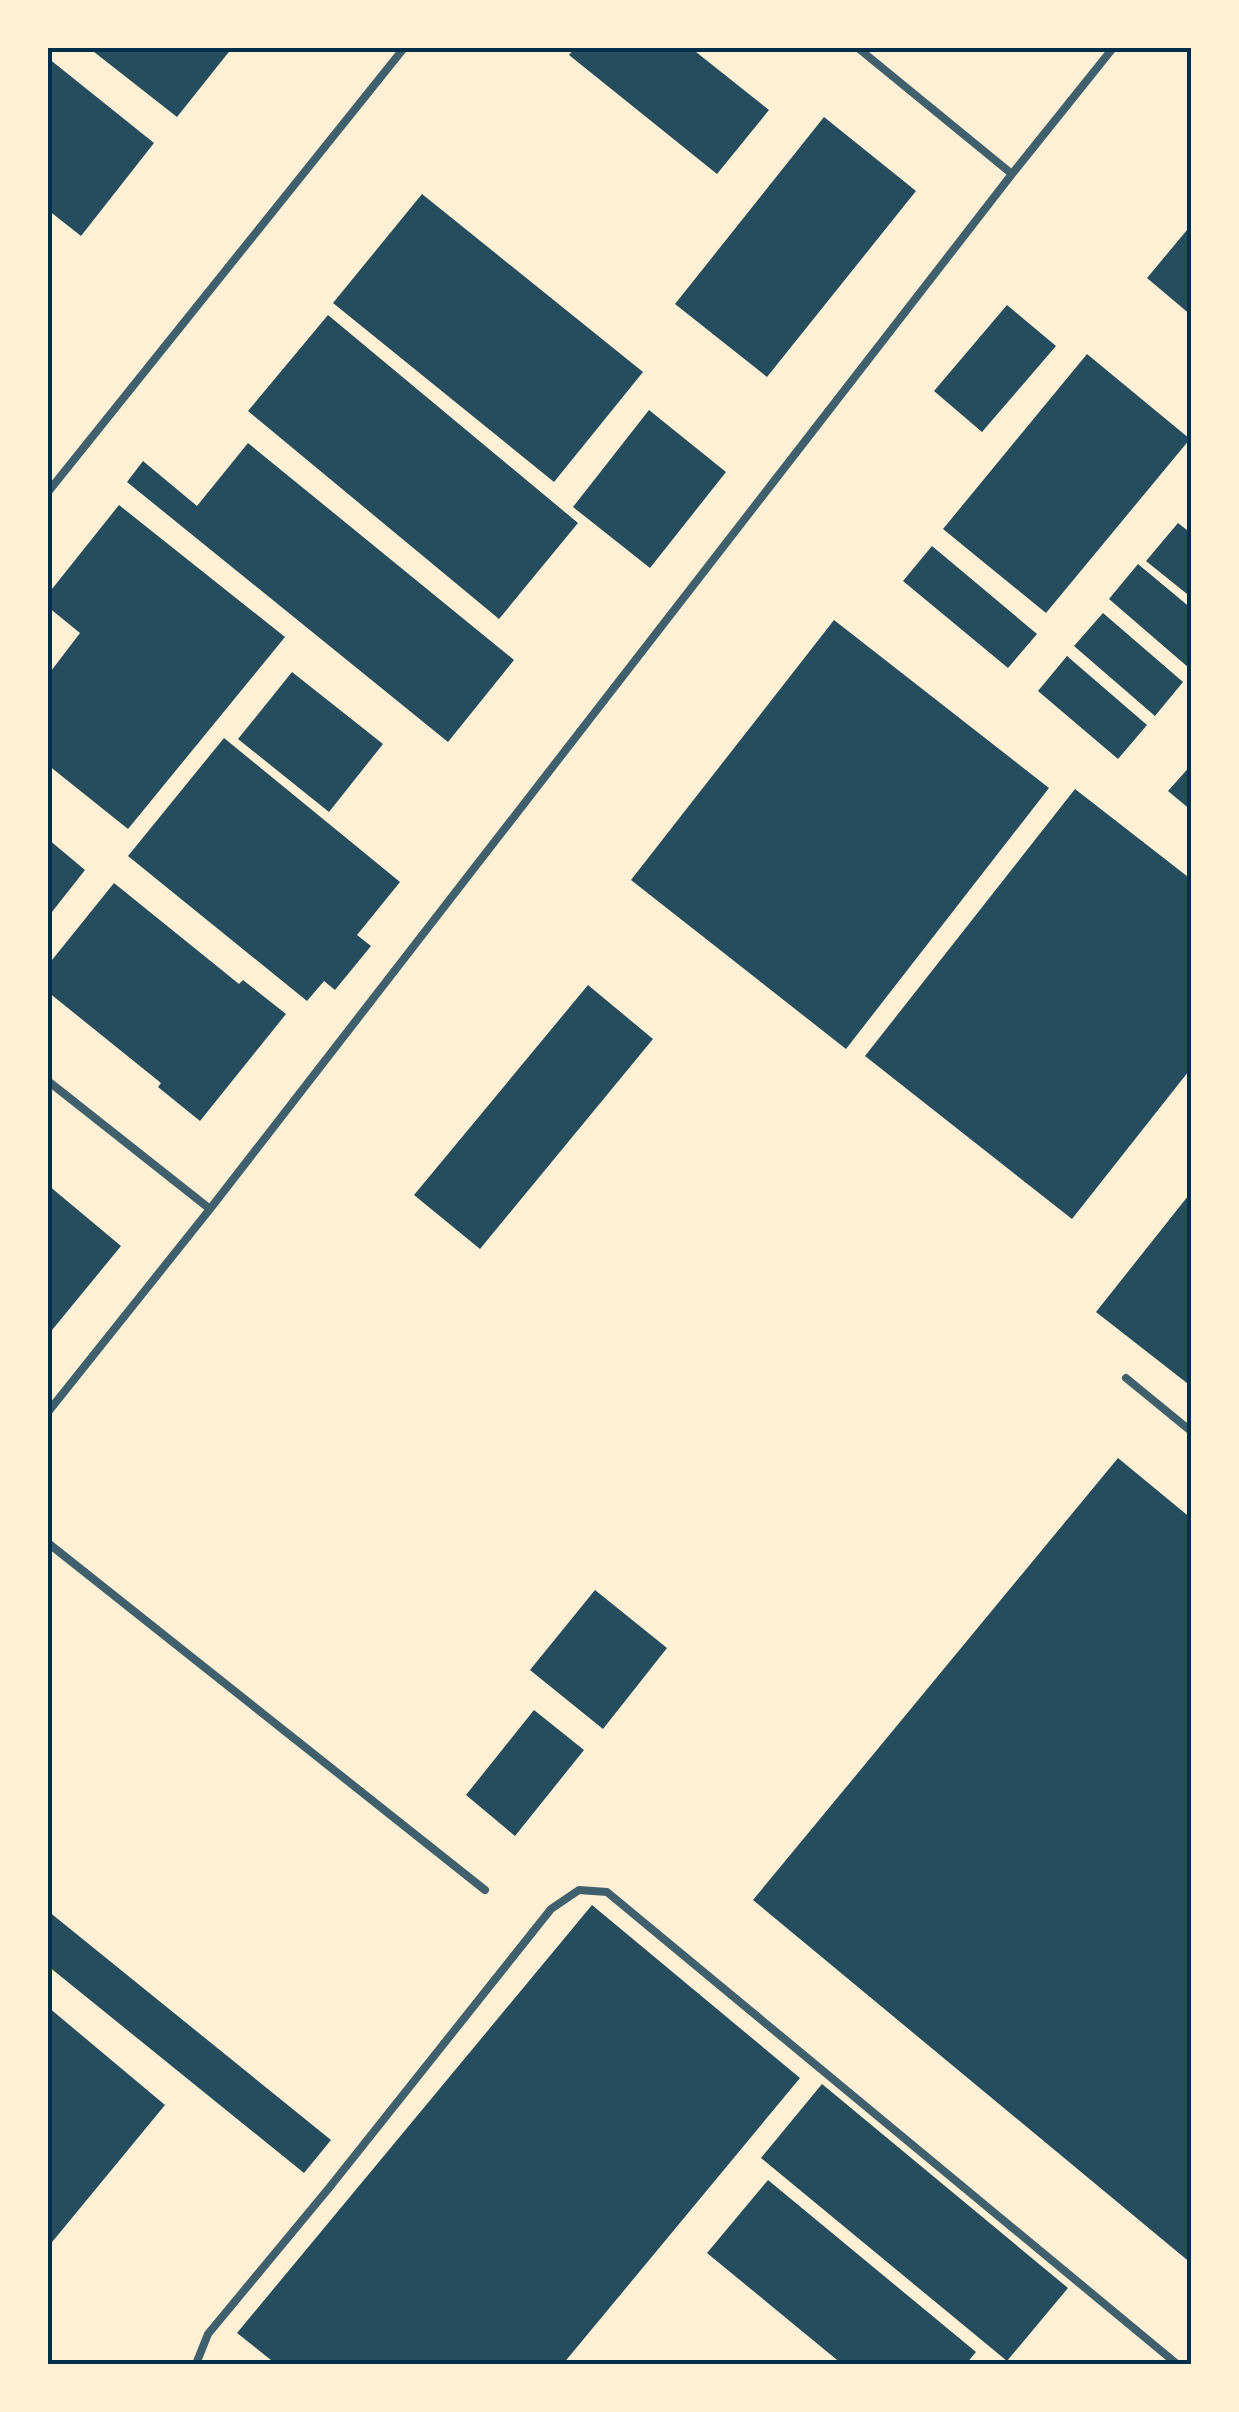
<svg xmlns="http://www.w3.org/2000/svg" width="1239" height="2412" font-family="Quicksand,sans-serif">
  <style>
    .building { fill: #264d5e }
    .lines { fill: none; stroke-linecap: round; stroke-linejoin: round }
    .service { stroke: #3f606c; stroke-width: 8 }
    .neatline { fill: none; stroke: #003049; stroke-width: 4 }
  </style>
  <rect width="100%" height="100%" fill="#fdf0d5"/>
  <path class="building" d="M 89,48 L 232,48 L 177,117 Z
    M 575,48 L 691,48 L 769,110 L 717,174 L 569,55 Z
    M 48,58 L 154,143 L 81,236 L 48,210 Z
    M 824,117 L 916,191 L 767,377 L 675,304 Z
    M 422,194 L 643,372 L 554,482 L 333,303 Z
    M 1192,224 L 1192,316 L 1147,278 Z
    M 1007,305 L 1056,346 L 982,432 L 934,391 Z
    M 328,315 L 578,523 L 499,619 L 248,411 Z
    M 1087,354 L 1190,439 L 1046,613 L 943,529 Z
    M 649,410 L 726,472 L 650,568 L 573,507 Z
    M 248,443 L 514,660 L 448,742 L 127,482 L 143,461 L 197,506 Z
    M 119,505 L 285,637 L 128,829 L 48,765 L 48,675 L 80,633 L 48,607 L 48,594 Z
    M 1178,523 L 1192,534 L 1192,598 L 1146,561 Z
    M 932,546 L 1037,634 L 1008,668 L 903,581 Z
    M 1138,564 L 1192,609 L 1192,665 L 1189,668 L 1109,599 Z
    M 1103,613 L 1183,682 L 1155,716 L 1074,646 Z
    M 834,620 L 1049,788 L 846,1049 L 631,880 Z
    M 1067,656 L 1147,725 L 1118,759 L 1038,691 Z
    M 292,672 L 383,744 L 329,812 L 238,739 Z
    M 224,738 L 400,882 L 357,935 L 371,946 L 335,990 L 324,981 L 307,1001 L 128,856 Z
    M 1192,764 L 1192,811 L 1168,791 Z
    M 1075,789 L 1192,880 L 1192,1067 L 1072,1219 L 865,1056 Z
    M 48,839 L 85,870 L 48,917 Z
    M 114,883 L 239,984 L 243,980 L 286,1014 L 200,1121 L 158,1087 L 161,1083 L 48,992 L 48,965 Z
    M 588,985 L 653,1039 L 480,1249 L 414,1195 Z
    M 48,1185 L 121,1246 L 48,1335 Z
    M 1192,1191 L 1192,1387 L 1096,1312 Z
    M 1118,1458 L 1192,1519 L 1192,2264 L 753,1900 Z
    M 595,1590 L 667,1648 L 603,1729 L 530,1670 Z
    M 534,1710 L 584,1750 L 515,1836 L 466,1795 Z
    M 592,1905 L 800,2078 L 563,2364 L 276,2364 L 237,2333 Z
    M 48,1911 L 331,2140 L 304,2173 L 48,1966 Z
    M 48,2007 L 165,2105 L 48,2247 Z
    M 822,2084 L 1068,2288 L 1007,2361 L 761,2158 Z
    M 768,2180 L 976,2352 L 966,2364 L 842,2364 L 707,2253 Z"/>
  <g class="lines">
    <path class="service" d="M 858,48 L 1012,174
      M 48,492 L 404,48
      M 48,1081 L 210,1209
      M 1126,1378 L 1192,1432
      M 48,1412 L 210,1209 L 1012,174 L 1113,48
      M 48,1543 L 485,1890
      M 196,2364 L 208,2334 L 329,2188 L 551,1909 L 579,1890 L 607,1892 L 1177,2364"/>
  </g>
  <rect width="1239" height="2412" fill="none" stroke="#fdf0d5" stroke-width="100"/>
  <rect x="50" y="50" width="1139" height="2312" class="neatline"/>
</svg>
